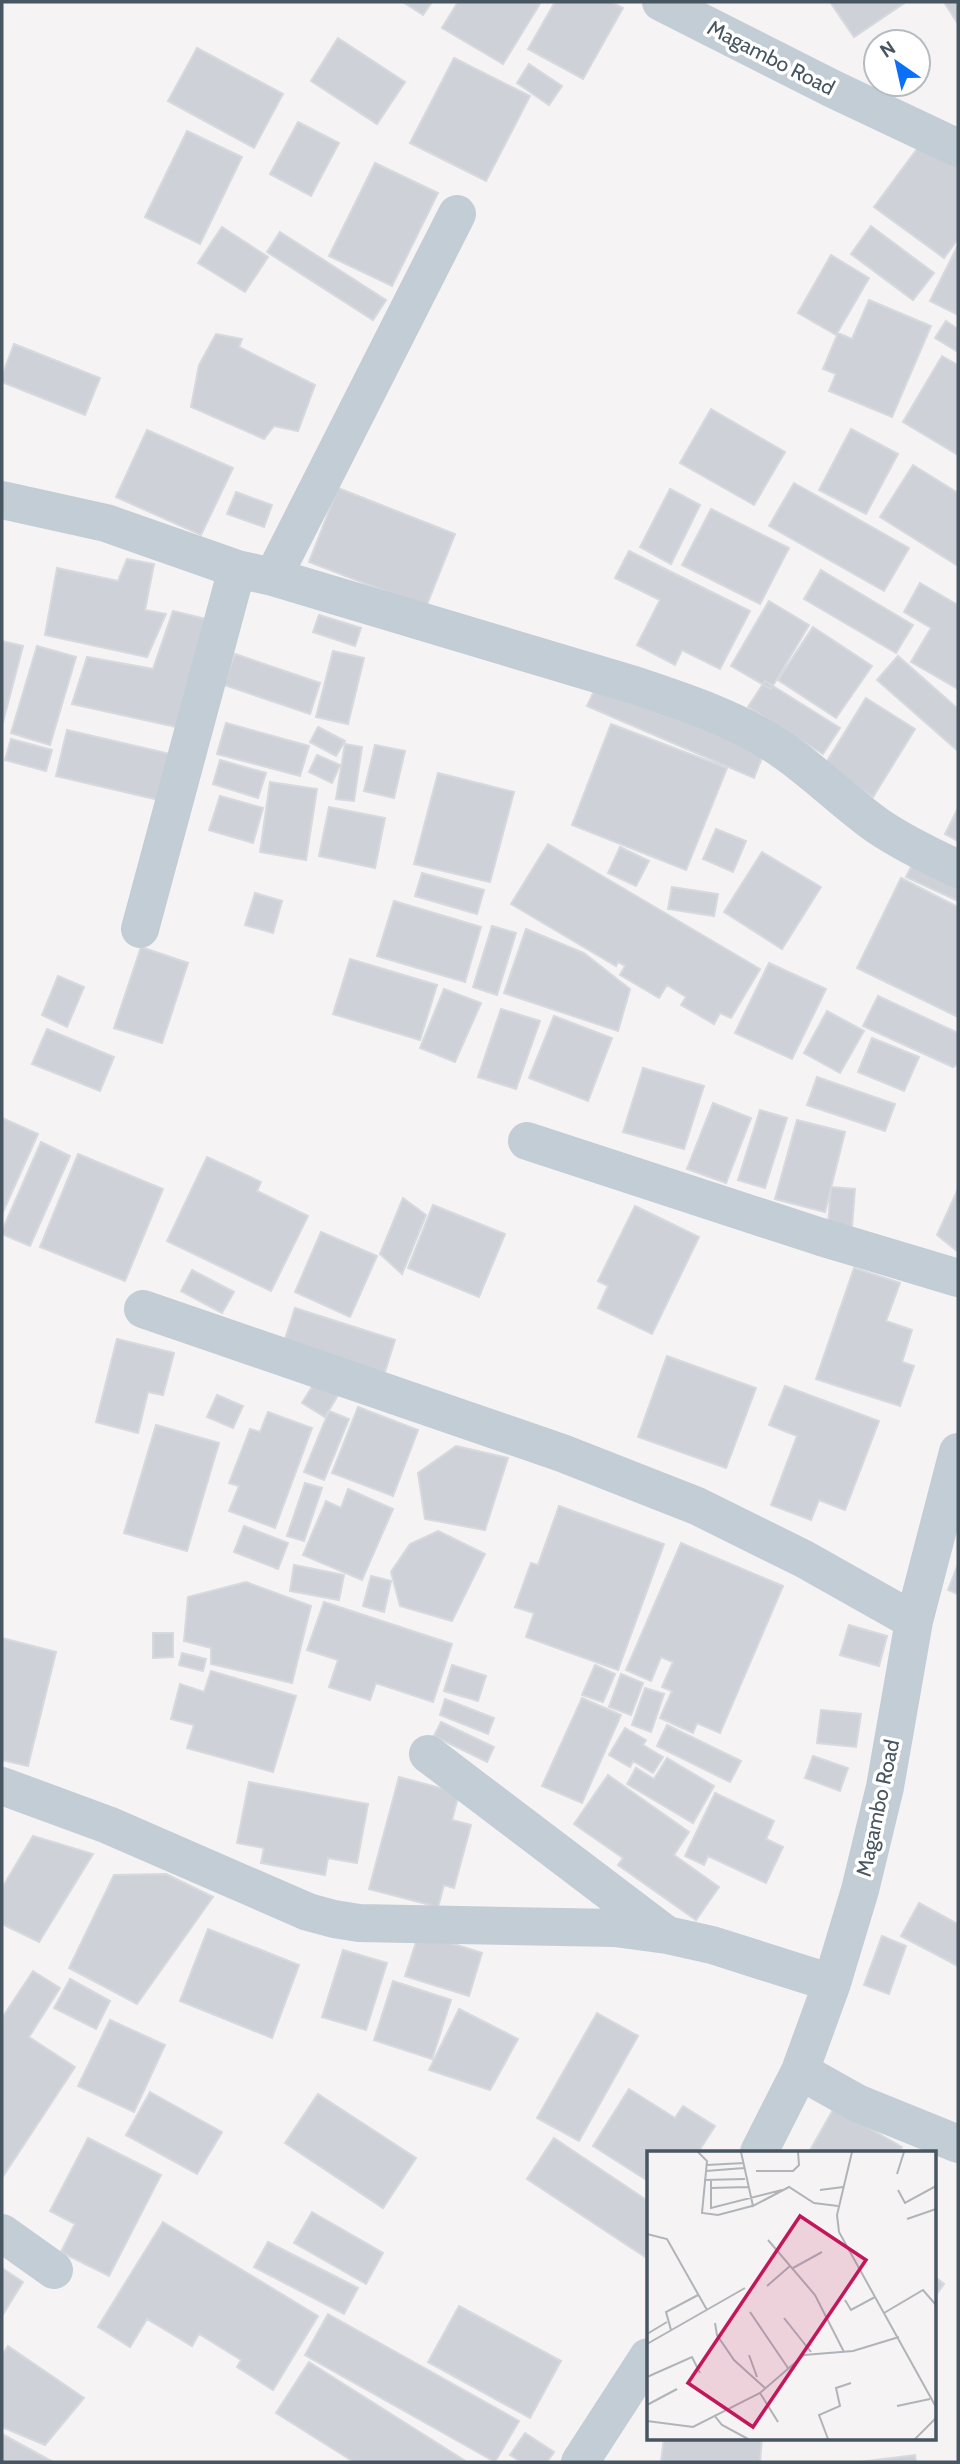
<svg xmlns="http://www.w3.org/2000/svg" width="960" height="2464" font-family="Cabin,sans-serif">
  <style>
    .building { fill: #ced2d8; stroke: #d6d9de; stroke-width: 2 }
    .lines { fill: none; stroke-linecap: round; stroke-linejoin: round }
    .minor { stroke: #c3cdd5; stroke-width: 38 }
    .labels { text-anchor: middle; stroke-width: 7; stroke-linejoin: round; paint-order: stroke }
    .street-label { font-size: 21px; fill: #485662; stroke: #fff }
    .inset-road { fill: none; stroke: #b0b4b9; stroke-width: 2 }
    .view { fill: #c2185b; fill-opacity: 0.15; stroke: #c2185b; stroke-width: 3.5 }
    .inset-edge { fill: none; stroke: #485662; stroke-width: 3.5 }
  </style>
  <rect width="100%" height="100%" fill="#f5f3f3"/>
  <path class="building" d="M 403,2 L 432,2 L 423,15 Z
    M 458,2 L 541,2 L 503,64 L 442,28 Z
    M 555,2 L 611,2 L 623,8 L 583,79 L 528,49 Z
    M 830,2 L 906,2 L 854,37 Z
    M 944,2 L 958,2 L 958,24 Z
    M 338,38 L 405,82 L 377,124 L 311,81 Z
    M 197,48 L 283,94 L 254,148 L 168,101 Z
    M 454,58 L 530,96 L 486,181 L 410,143 Z
    M 529,64 L 562,86 L 549,105 L 517,83 Z
    M 298,122 L 339,143 L 311,196 L 270,174 Z
    M 187,131 L 242,157 L 200,244 L 145,217 Z
    M 926,137 L 958,160 L 958,239 L 944,258 L 874,207 Z
    M 375,163 L 438,193 L 392,286 L 329,256 Z
    M 871,226 L 934,273 L 913,300 L 851,254 Z
    M 222,227 L 268,257 L 245,292 L 198,263 Z
    M 280,232 L 386,300 L 373,320 L 267,252 Z
    M 958,245 L 958,315 L 930,301 Z
    M 831,255 L 869,278 L 836,335 L 798,313 Z
    M 869,300 L 931,326 L 892,417 L 829,391 L 836,374 L 823,369 L 838,333 L 852,339 Z
    M 946,321 L 958,329 L 958,352 L 935,338 Z
    M 216,334 L 242,339 L 239,347 L 315,385 L 298,431 L 274,426 L 264,439 L 191,407 L 199,365 Z
    M 14,344 L 100,378 L 85,415 L 2,382 L 2,376 Z
    M 942,356 L 958,365 L 958,455 L 903,422 Z
    M 711,409 L 785,452 L 754,505 L 680,463 Z
    M 851,429 L 898,454 L 866,514 L 819,490 Z
    M 147,430 L 233,468 L 201,535 L 116,497 Z
    M 913,465 L 958,493 L 958,566 L 880,517 Z
    M 794,483 L 909,548 L 884,591 L 769,526 Z
    M 338,488 L 455,534 L 426,607 L 309,562 Z
    M 670,489 L 700,505 L 671,564 L 640,547 Z
    M 236,492 L 272,505 L 264,527 L 227,514 Z
    M 711,509 L 789,548 L 760,604 L 682,565 Z
    M 629,551 L 750,611 L 720,669 L 682,650 L 675,665 L 637,645 L 660,600 L 615,578 Z
    M 127,559 L 154,564 L 145,610 L 166,614 L 147,657 L 45,635 L 57,568 L 118,581 Z
    M 821,570 L 913,625 L 896,653 L 804,599 Z
    M 920,583 L 958,605 L 958,689 L 911,662 L 931,628 L 904,612 Z
    M 769,601 L 809,625 L 771,689 L 731,666 Z
    M 173,611 L 210,620 L 181,728 L 72,704 L 87,657 L 153,669 Z
    M 319,615 L 361,628 L 355,646 L 313,632 Z
    M 813,627 L 872,666 L 836,718 L 778,680 Z
    M 2,641 L 23,646 L 2,726 Z
    M 37,646 L 76,657 L 50,745 L 11,733 Z
    M 333,651 L 364,658 L 348,724 L 316,717 Z
    M 235,654 L 320,683 L 310,714 L 224,685 Z
    M 898,656 L 958,709 L 958,751 L 877,680 Z
    M 599,681 L 765,750 L 754,778 L 587,706 Z
    M 765,681 L 840,728 L 823,754 L 748,707 Z
    M 866,698 L 915,729 L 873,797 L 824,766 Z
    M 226,723 L 309,746 L 300,776 L 217,754 Z
    M 611,724 L 727,768 L 686,870 L 572,825 Z
    M 318,727 L 345,741 L 336,756 L 310,742 Z
    M 67,730 L 170,754 L 159,800 L 56,776 Z
    M 11,739 L 52,750 L 46,771 L 5,760 Z
    M 345,744 L 362,747 L 354,801 L 336,799 Z
    M 375,745 L 405,751 L 394,798 L 364,791 Z
    M 317,755 L 340,765 L 332,783 L 309,772 Z
    M 220,760 L 266,773 L 258,798 L 213,784 Z
    M 438,773 L 514,792 L 490,882 L 414,864 Z
    M 270,782 L 317,789 L 306,860 L 260,852 Z
    M 220,796 L 263,808 L 253,843 L 209,830 Z
    M 329,807 L 385,818 L 375,868 L 319,856 Z
    M 958,808 L 958,841 L 945,834 Z
    M 716,829 L 746,841 L 733,872 L 703,859 Z
    M 548,844 L 760,969 L 731,1018 L 720,1013 L 714,1024 L 681,1005 L 686,997 L 667,985 L 659,998 L 620,975 L 625,966 L 618,962 L 616,966 L 511,904 Z
    M 620,847 L 649,861 L 636,886 L 608,873 Z
    M 762,852 L 821,887 L 782,949 L 724,912 Z
    M 915,859 L 958,880 L 958,901 L 906,877 Z
    M 422,873 L 484,890 L 477,914 L 415,896 Z
    M 901,878 L 958,907 L 958,1017 L 857,968 Z
    M 672,887 L 718,894 L 714,916 L 668,909 Z
    M 255,893 L 282,901 L 273,933 L 245,925 Z
    M 394,901 L 481,927 L 465,982 L 377,956 Z
    M 492,926 L 516,933 L 497,995 L 473,987 Z
    M 526,929 L 584,953 L 630,989 L 618,1031 L 504,993 Z
    M 141,947 L 188,963 L 162,1043 L 114,1028 Z
    M 350,959 L 437,985 L 420,1040 L 333,1014 Z
    M 769,963 L 826,989 L 792,1059 L 735,1033 Z
    M 58,976 L 84,987 L 67,1027 L 42,1015 Z
    M 444,989 L 481,1003 L 455,1062 L 420,1048 Z
    M 878,996 L 958,1033 L 958,1064 L 953,1067 L 863,1026 Z
    M 501,1009 L 540,1021 L 516,1089 L 478,1077 Z
    M 827,1011 L 864,1031 L 840,1073 L 804,1053 Z
    M 554,1016 L 612,1038 L 588,1101 L 529,1078 Z
    M 47,1029 L 114,1057 L 100,1091 L 32,1064 Z
    M 872,1038 L 919,1057 L 904,1091 L 858,1072 Z
    M 643,1068 L 704,1086 L 684,1149 L 623,1132 Z
    M 817,1077 L 895,1104 L 885,1131 L 807,1105 Z
    M 713,1103 L 751,1118 L 726,1183 L 687,1169 Z
    M 760,1110 L 787,1118 L 765,1188 L 738,1180 Z
    M 2,1118 L 38,1134 L 2,1214 Z
    M 797,1120 L 845,1132 L 825,1212 L 775,1199 Z
    M 41,1142 L 70,1156 L 30,1246 L 2,1234 L 2,1231 Z
    M 78,1154 L 163,1189 L 125,1281 L 40,1247 Z
    M 207,1157 L 261,1182 L 257,1191 L 308,1216 L 271,1291 L 167,1241 Z
    M 831,1187 L 855,1189 L 852,1227 L 828,1225 Z
    M 958,1189 L 958,1252 L 937,1235 Z
    M 403,1198 L 426,1215 L 402,1274 L 380,1254 Z
    M 433,1205 L 505,1234 L 479,1297 L 408,1268 Z
    M 635,1206 L 699,1237 L 652,1334 L 598,1308 L 608,1286 L 598,1281 Z
    M 321,1232 L 377,1256 L 350,1317 L 295,1292 Z
    M 854,1268 L 900,1283 L 886,1321 L 912,1330 L 902,1362 L 914,1366 L 900,1406 L 816,1379 Z
    M 192,1270 L 234,1292 L 222,1313 L 181,1291 Z
    M 295,1308 L 395,1340 L 384,1375 L 284,1342 Z
    M 117,1339 L 174,1353 L 163,1395 L 148,1392 L 138,1433 L 96,1422 Z
    M 667,1356 L 756,1388 L 726,1468 L 638,1437 Z
    M 315,1382 L 338,1395 L 325,1417 L 302,1403 Z
    M 785,1386 L 879,1421 L 845,1510 L 819,1500 L 811,1520 L 771,1505 L 797,1436 L 769,1425 Z
    M 217,1395 L 243,1406 L 233,1428 L 207,1417 Z
    M 358,1407 L 418,1430 L 393,1496 L 332,1473 Z
    M 329,1411 L 349,1419 L 324,1480 L 304,1472 Z
    M 268,1412 L 312,1428 L 275,1528 L 229,1511 L 239,1486 L 229,1483 L 250,1429 L 260,1432 Z
    M 156,1425 L 219,1443 L 187,1551 L 124,1533 Z
    M 456,1446 L 508,1458 L 485,1530 L 425,1519 L 418,1473 Z
    M 305,1483 L 322,1488 L 304,1541 L 287,1536 Z
    M 348,1489 L 393,1509 L 362,1580 L 303,1555 L 326,1501 L 341,1508 Z
    M 559,1506 L 664,1544 L 618,1670 L 526,1637 L 534,1613 L 515,1607 L 531,1563 L 538,1565 Z
    M 244,1526 L 288,1543 L 278,1569 L 234,1552 Z
    M 438,1531 L 485,1554 L 452,1621 L 400,1606 L 391,1572 L 410,1544 Z
    M 681,1543 L 783,1586 L 720,1733 L 697,1723 L 693,1733 L 660,1718 L 672,1691 L 662,1687 L 673,1662 L 661,1657 L 651,1681 L 626,1670 Z
    M 958,1564 L 958,1594 L 948,1590 Z
    M 294,1565 L 344,1575 L 339,1600 L 290,1591 Z
    M 371,1576 L 391,1581 L 384,1612 L 363,1606 Z
    M 246,1582 L 311,1606 L 292,1683 L 211,1664 L 211,1648 L 184,1641 L 188,1597 Z
    M 324,1602 L 452,1644 L 433,1702 L 376,1683 L 370,1700 L 329,1687 L 338,1660 L 307,1650 Z
    M 849,1625 L 887,1636 L 879,1666 L 840,1655 Z
    M 153,1633 L 173,1633 L 173,1657 L 153,1658 Z
    M 2,1638 L 56,1652 L 28,1766 L 2,1760 Z
    M 182,1653 L 206,1659 L 203,1671 L 179,1665 Z
    M 452,1665 L 486,1676 L 478,1701 L 444,1691 Z
    M 595,1665 L 615,1674 L 603,1702 L 582,1695 Z
    M 211,1671 L 296,1696 L 273,1772 L 187,1748 L 194,1725 L 171,1719 L 180,1684 L 204,1692 Z
    M 621,1674 L 643,1683 L 631,1715 L 609,1707 Z
    M 645,1688 L 664,1694 L 651,1732 L 632,1725 Z
    M 582,1698 L 621,1715 L 582,1803 L 542,1786 Z
    M 445,1699 L 494,1718 L 488,1734 L 440,1715 Z
    M 821,1710 L 861,1714 L 856,1747 L 817,1743 Z
    M 441,1722 L 494,1747 L 487,1762 L 434,1736 Z
    M 667,1725 L 741,1761 L 730,1782 L 657,1746 Z
    M 625,1728 L 646,1740 L 643,1745 L 663,1757 L 653,1773 L 633,1761 L 630,1767 L 609,1755 Z
    M 813,1756 L 848,1768 L 840,1791 L 805,1778 Z
    M 667,1758 L 714,1786 L 693,1823 L 627,1784 L 636,1768 L 654,1779 Z
    M 608,1775 L 689,1832 L 674,1855 L 719,1887 L 696,1920 L 618,1865 L 623,1858 L 574,1824 Z
    M 399,1777 L 459,1793 L 452,1820 L 471,1825 L 454,1888 L 444,1885 L 438,1907 L 369,1889 Z
    M 249,1782 L 368,1804 L 357,1863 L 328,1858 L 325,1875 L 261,1863 L 264,1848 L 237,1843 Z
    M 715,1793 L 774,1821 L 766,1839 L 783,1847 L 766,1883 L 708,1856 L 704,1865 L 685,1856 Z
    M 33,1836 L 93,1854 L 39,1942 L 2,1924 L 2,1888 Z
    M 166,1874 L 213,1897 L 137,2004 L 69,1968 L 114,1875 Z
    M 919,1903 L 958,1924 L 958,1966 L 901,1936 Z
    M 208,1929 L 299,1965 L 272,2038 L 180,2001 Z
    M 419,1933 L 482,1953 L 469,1996 L 405,1976 Z
    M 882,1936 L 906,1946 L 889,1994 L 864,1985 Z
    M 343,1950 L 387,1963 L 366,2030 L 322,2017 Z
    M 33,1971 L 60,1988 L 29,2037 L 75,2067 L 2,2178 L 2,2018 Z
    M 70,1979 L 110,2001 L 96,2029 L 54,2008 Z
    M 393,1981 L 451,2000 L 432,2059 L 374,2040 Z
    M 459,2009 L 518,2039 L 490,2090 L 429,2070 Z
    M 597,2013 L 638,2036 L 579,2141 L 537,2118 Z
    M 110,2020 L 165,2045 L 134,2112 L 78,2086 Z
    M 629,2089 L 675,2118 L 683,2106 L 715,2126 L 699,2151 L 702,2152 L 648,2152 L 648,2181 L 593,2146 Z
    M 150,2092 L 222,2132 L 197,2174 L 126,2135 Z
    M 318,2094 L 416,2158 L 383,2208 L 285,2143 Z
    M 834,2108 L 902,2147 L 899,2152 L 809,2152 Z
    M 88,2138 L 161,2175 L 109,2276 L 61,2252 L 75,2224 L 50,2211 Z
    M 554,2138 L 648,2201 L 648,2259 L 527,2179 Z
    M 312,2212 L 383,2253 L 366,2284 L 294,2243 Z
    M 163,2222 L 318,2316 L 273,2390 L 237,2367 L 241,2360 L 199,2334 L 192,2346 L 147,2319 L 130,2347 L 98,2327 Z
    M 268,2242 L 358,2288 L 344,2314 L 254,2267 Z
    M 2,2268 L 23,2282 L 2,2316 Z
    M 934,2276 L 944,2284 L 934,2298 Z
    M 459,2306 L 561,2361 L 530,2418 L 428,2362 Z
    M 328,2314 L 519,2421 L 495,2462 L 305,2355 Z
    M 8,2346 L 84,2398 L 45,2445 L 2,2427 L 2,2355 Z
    M 309,2362 L 467,2462 L 354,2462 L 276,2413 Z
    M 525,2433 L 554,2452 L 547,2462 L 521,2462 L 510,2455 Z
    M 2,2434 L 53,2462 L 2,2462 Z
    M 664,2438 L 762,2438 L 760,2462 L 661,2462 Z
    M 915,2455 L 916,2462 L 859,2462 Z"/>
  <g class="lines">
    <path class="minor" d="M 661,2 L 833,89 L 958,148
      M 2,500 L 106,523 L 237,569 L 273,577 L 634,685 C 685,702 737,719 781,749 C 815,772 844,802 878,826 C 903,843 930,856 958,869
      M 273,577 L 457,214
      M 140,929 L 237,569
      M 527,1141 L 821,1237 L 958,1278
      M 143,1309 L 562,1453 L 697,1506 L 804,1559 L 914,1621
      M 428,1754 L 664,1933
      M 2,1786 L 108,1825 L 308,1912 L 334,1919 L 359,1923 L 615,1928 L 667,1935 L 712,1945 L 832,1983
      M 800,2071 L 857,2103 L 958,2144
      M 759,2152 L 800,2071 L 832,1983 L 860,1890 L 885,1787 L 914,1621 L 958,1452
      M 2,2233 L 54,2270
      M 580,2462 L 648,2357"/>
  </g>
  <g class="labels">
    <g class="street-label">
      <text transform="translate(771 58) rotate(27)" y="7">Magambo Road</text>
      <text transform="translate(878 1808) rotate(-78)" y="7">Magambo Road</text>
    </g>
  </g>
  <g transform="translate(647 2151)">
    <rect width="289" height="289" fill="#f5f3f3"/>
    <path class="inset-road" d="M 51,1 L 60,10 L 55,62 L 71,64 L 105,55M 94,1 L 106,55 L 142,36 L 167,52 L 191,55M 205,1 L 190,64 L 192,81 L 289,256M 60,14 L 97,12M 59,20 L 97,17M 109,20 L 146,20 L 152,14 L 151,1M 250,23 L 257,1M 57,29 L 98,28M 64,29 L 64,57 L 135,39M 64,37 L 101,36M 173,39 L 196,36M 251,39 L 258,52 L 289,35M 260,68 L 289,58M 0,83 L 20,88 L 60,159M 121,89 L 168,144 L 197,201M 146,117 L 175,101M 120,135 L 143,115M 198,149 L 204,159 L 228,146M 103,161 L 141,217M 237,162 L 276,139 L 289,154M 137,167 L 164,201M 68,172 L 70,184 L 87,209 L 119,238M 24,179 L 19,161 L 51,144M 0,183 L 20,171M 0,193 L 98,137M 102,204 L 110,226M 0,226 L 45,206 L 53,222M 113,242 L 131,271M 0,254 L 30,238M 250,255 L 283,248M 67,264 L 75,274 L 101,288M 0,270 L 46,276 L 113,242 L 157,204 L 206,200 L 252,186M 181,288 L 172,264 L 193,255 L 189,237 L 204,232M 268,288 L 289,267"/>
    <path class="view" d="M 153,65 L 219,109 L 106,276 L 41,232 Z"/>
    <rect width="289" height="289" class="inset-edge"/>
  </g>
  <rect width="960" height="2464" fill="none" stroke="#485662" stroke-width="7"/>
  <g transform="translate(897 63) rotate(326)"><circle r="33" fill="#ffffff" stroke="#b6bbc0" stroke-width="2"/>
  <path d="M0-5L12 26L0 18L-12 26Z" fill="#0b70f7"/>
  <text y="-10" font-size="19" font-weight="bold" text-anchor="middle" fill="#485662">N</text>
  </g>
</svg>
